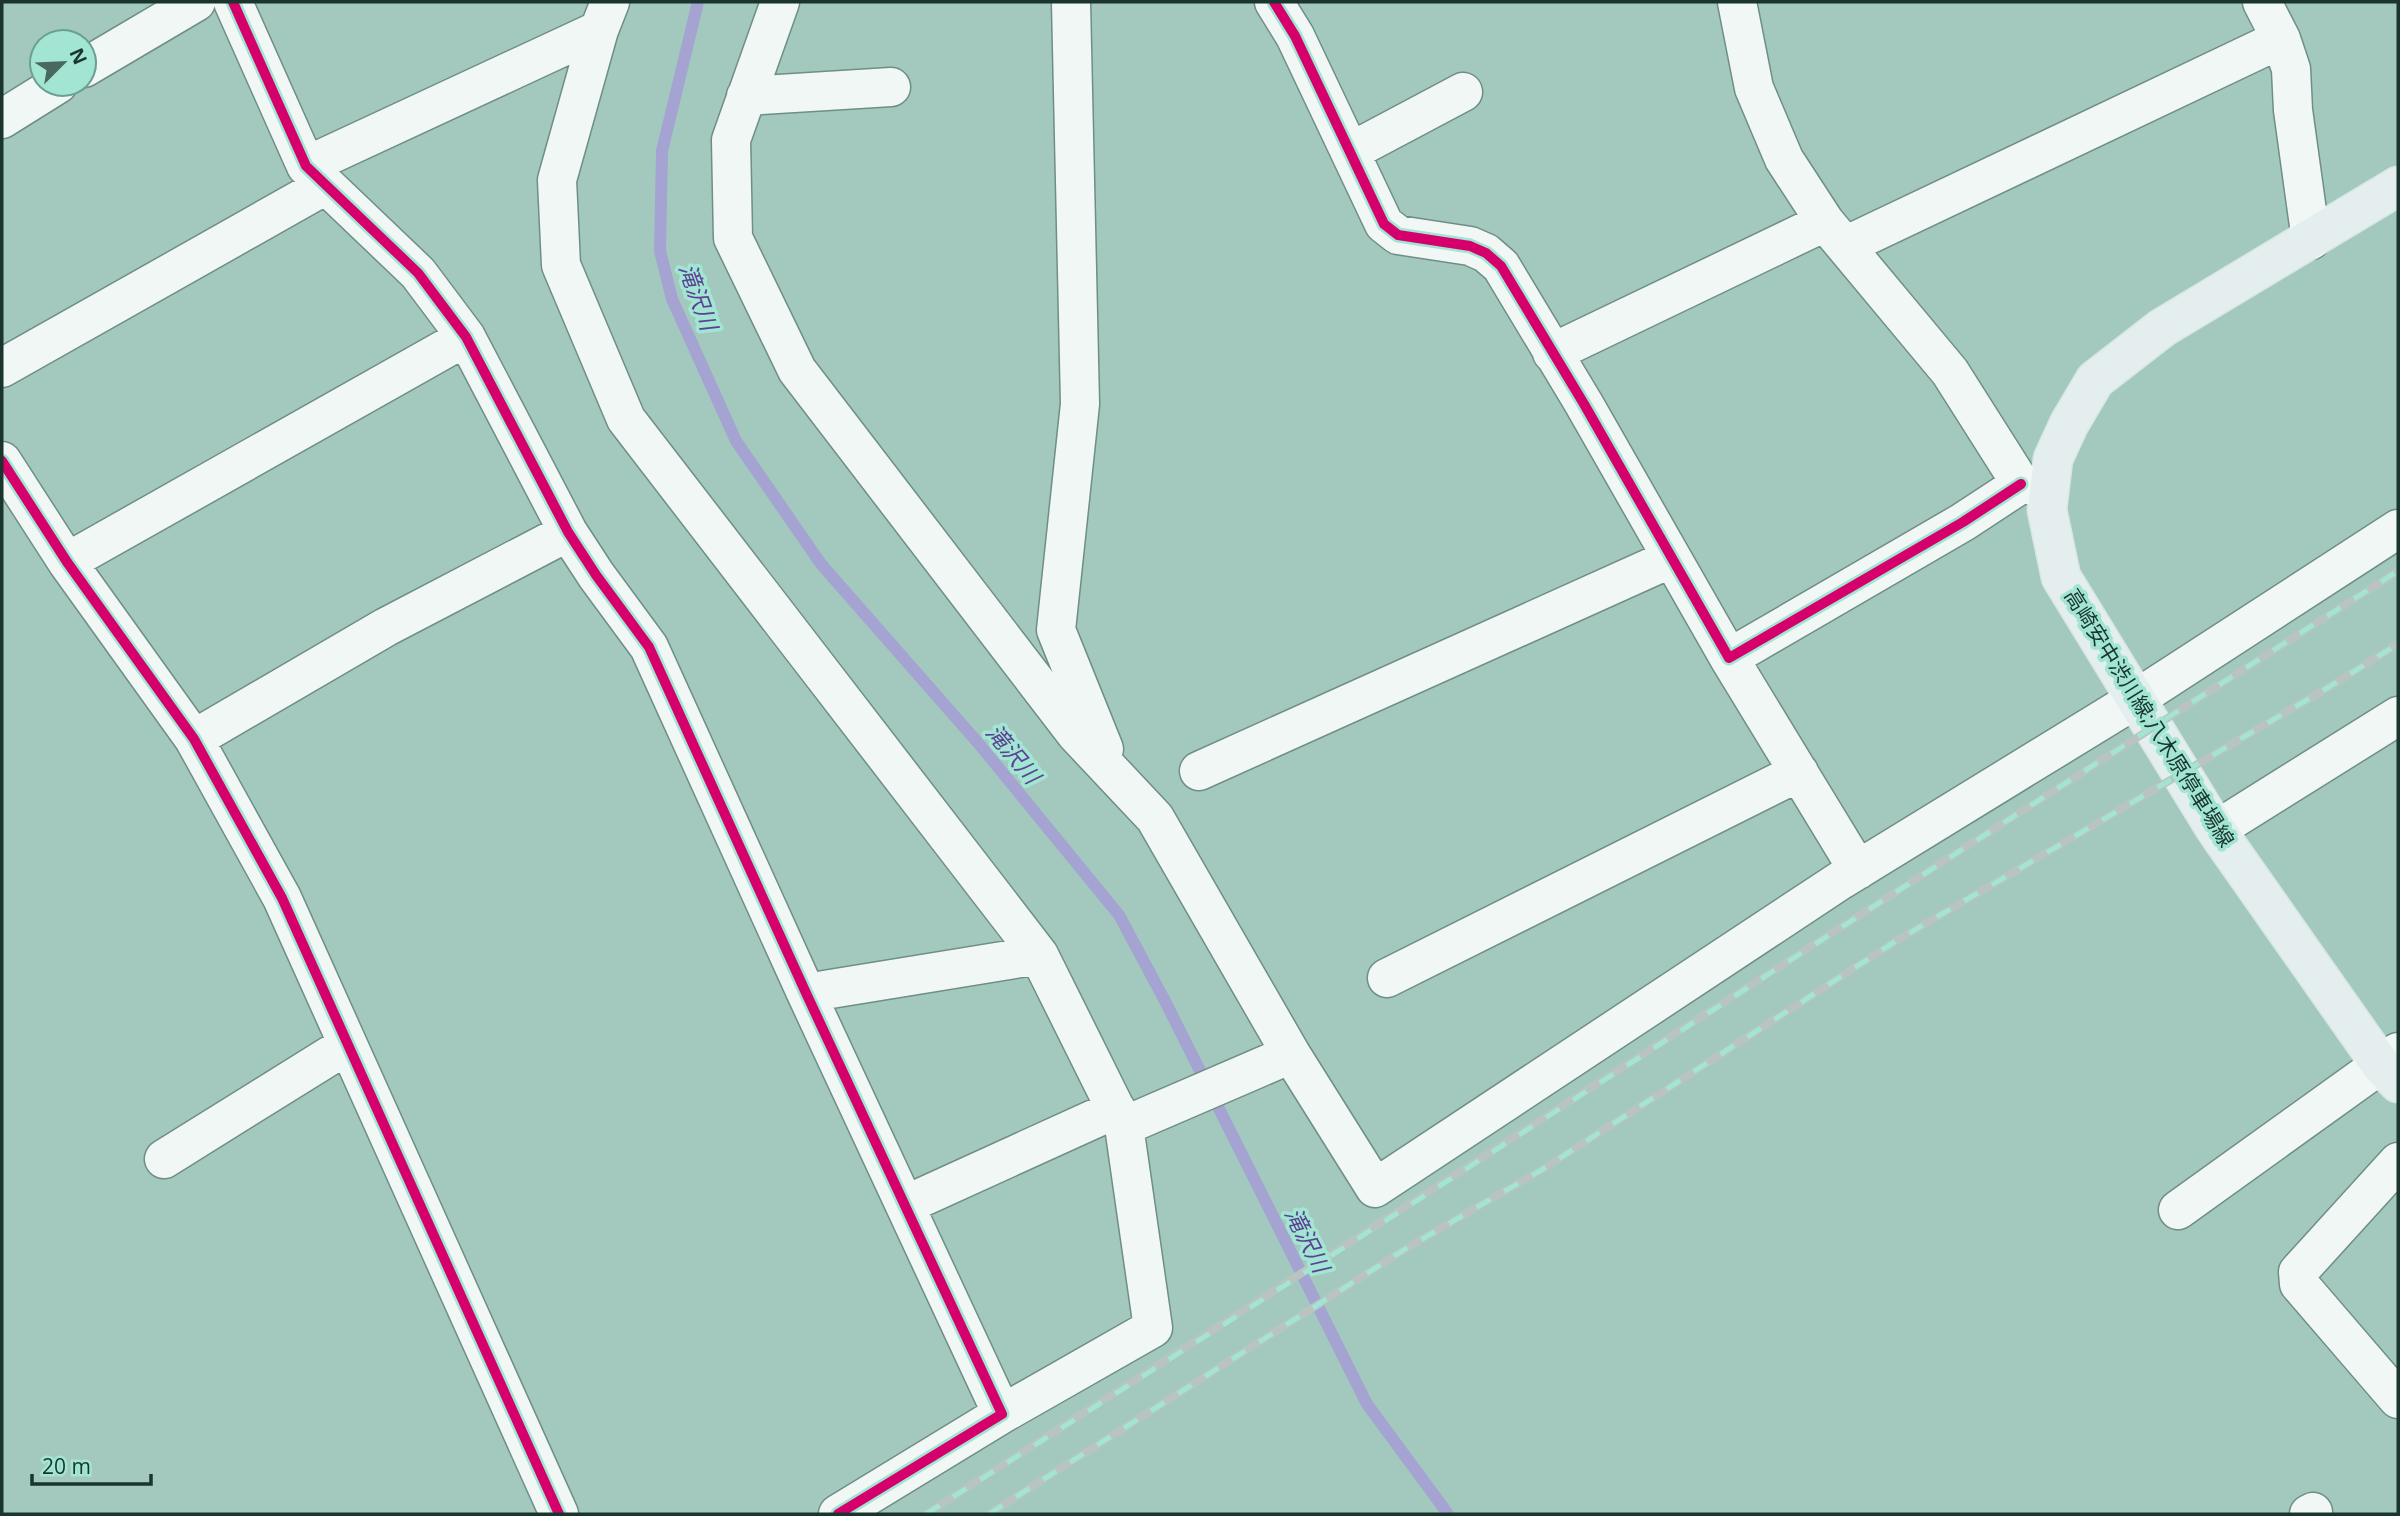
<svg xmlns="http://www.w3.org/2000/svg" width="2400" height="1516" font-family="'Open Sans','Noto Sans JP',sans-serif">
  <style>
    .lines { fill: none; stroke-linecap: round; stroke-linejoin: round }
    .stream { stroke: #a5a3d2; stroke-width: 12 }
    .minor-casing { stroke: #6f8e85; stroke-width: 41 }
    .major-casing { stroke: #d6e7e2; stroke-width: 41 }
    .minor { stroke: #f1f7f5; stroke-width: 38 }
    .major { stroke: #e4eeee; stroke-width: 38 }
    .rail-casing { stroke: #b9c4c1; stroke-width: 8 }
    .rail { stroke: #a1e5d2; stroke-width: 5; stroke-dasharray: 16; stroke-linecap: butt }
    .cycleway-casing { stroke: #a1e5d2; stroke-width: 15 }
    .cycleway { stroke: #d6006c; stroke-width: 10 }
    .labels { text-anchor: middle; stroke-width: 7; stroke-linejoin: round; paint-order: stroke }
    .street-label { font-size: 21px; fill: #19352e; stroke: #a1e5d2 }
    .water-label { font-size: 23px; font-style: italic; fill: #5c4195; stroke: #a1e5d2 }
  </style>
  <rect width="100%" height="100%" fill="#a3c9be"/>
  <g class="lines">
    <path class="stream" d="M 698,2 L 662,151 L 660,251 L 672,299 L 736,441 L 821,564 L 979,744 L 1119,915 L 1165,1001 L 1367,1404 L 1448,1514"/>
    <defs>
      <path id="minor" d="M 233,2 L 306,166 L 418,273 L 466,337 L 568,532 L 596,575 L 649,647 L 806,993 L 1002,1414 L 838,1514
        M 610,2 L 599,30 L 557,180 L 561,265 L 626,419 L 1039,955 L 1124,1126 L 1153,1328 L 1002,1414
        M 780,2 L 731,140 L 733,238 L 797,370 L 1076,734 L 1155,818 L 1291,1054 L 1375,1188 L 1841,880 L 2136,699 L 2398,529
        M 1071,2 L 1080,404 L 1056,630 L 1104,749
        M 1274,2 L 1295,36 L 1384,224 L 1398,235 L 1470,246 L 1486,253 L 1501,266 L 1584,404 L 1729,658 L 1963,522 L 2021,484
        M 1737,2 L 1754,88 L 1784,159 L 1825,222 L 1950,372 L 2021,484 L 2045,486
        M 2262,2 L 2281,39 L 2291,69 L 2293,110 L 2311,240
        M 84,68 L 196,2
        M 746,96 L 891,87
        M 2,119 L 58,84
        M 1350,152 L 1463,92
        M 306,166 L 599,30
        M 1847,245 L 2281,39
        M 1552,353 L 1825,222
        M 2,368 L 326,185
        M 2,461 L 67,562 L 194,739 L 282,898 L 559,1514
        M 67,562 L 466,337
        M 1729,658 L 1858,870
        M 194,739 L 386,627 L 568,532
        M 1199,771 L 1672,558
        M 2216,830 L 2398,716
        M 1387,978 L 1799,772
        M 806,993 L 1039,955
        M 1124,1126 L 1291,1054
        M 164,1159 L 347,1045
        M 2398,1162 L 2298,1272 L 2299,1284 L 2398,1399
        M 905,1205 L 1116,1109
        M 2178,1210 L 2398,1052
        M 2309,1514 L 2313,1512"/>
      <path id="major" d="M 2398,186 L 2162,328 L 2095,380 L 2069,424 L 2053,459 L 2047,510 L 2061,577 L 2216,830 L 2381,1065 L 2398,1083"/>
    </defs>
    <use href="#minor" class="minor-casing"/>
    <use href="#major" class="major-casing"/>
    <use href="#minor" class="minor"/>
    <use href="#major" class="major"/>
    <defs>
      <path id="rail" d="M 926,1514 C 1419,1202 1906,883 2398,571
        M 989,1514 L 1410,1246 L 1543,1169 L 1896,941 L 2329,687 L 2398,644"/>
    </defs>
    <use href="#rail" class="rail-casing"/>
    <use href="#rail" class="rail"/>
    <defs>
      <path id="cycleway" d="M 233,2 L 306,166 L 418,273 L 466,337 L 568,532 L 596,575 L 649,647 L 806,993 L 1002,1414 L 838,1514
        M 1274,2 L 1295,36 L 1384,224 L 1398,235 L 1470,246 L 1486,253 L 1501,266 L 1584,404 L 1729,658 L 1963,522 L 2021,484
        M 2,461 L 67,562 L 194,739 L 282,898 L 559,1514"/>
    </defs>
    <use href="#cycleway" class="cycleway-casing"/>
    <use href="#cycleway" class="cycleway"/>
  </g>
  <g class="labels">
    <g class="street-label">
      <text transform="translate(2149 718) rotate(58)" y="7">高崎安中渋川線;八木原停車場線</text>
    </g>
    <g class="water-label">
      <text transform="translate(698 297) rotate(70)" y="8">滝沢川</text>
      <text transform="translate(1013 754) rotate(50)" y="8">滝沢川</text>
      <text transform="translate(1307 1240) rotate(63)" y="8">滝沢川</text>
    </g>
  </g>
  <rect width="2400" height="1516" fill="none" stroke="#19352e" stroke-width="7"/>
  <g transform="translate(63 63) rotate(66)"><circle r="33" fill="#a1e5d2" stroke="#6b9f90" stroke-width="2"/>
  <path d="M0-5L12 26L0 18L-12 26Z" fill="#496960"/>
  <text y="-10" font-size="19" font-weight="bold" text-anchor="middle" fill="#19352e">N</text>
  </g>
  <path d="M32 1474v10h119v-10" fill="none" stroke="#19352e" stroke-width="3.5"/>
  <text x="42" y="1474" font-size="21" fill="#19352e" stroke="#a1e5d2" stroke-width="5" paint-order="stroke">20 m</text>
</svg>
